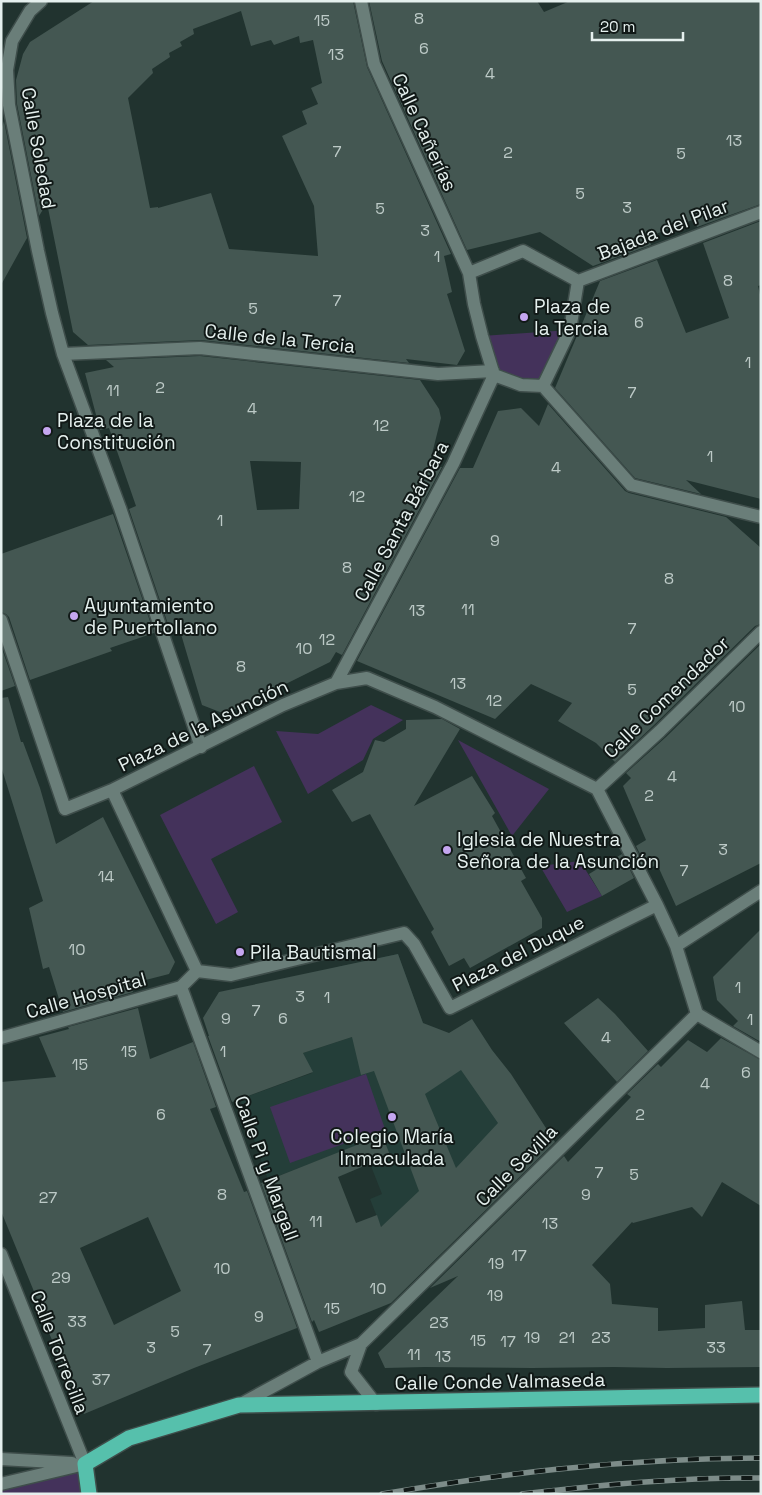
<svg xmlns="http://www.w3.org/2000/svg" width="762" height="1495" font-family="'Space Grotesk',sans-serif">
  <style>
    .built { fill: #243e39 }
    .green { fill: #44325b }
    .building { fill: #445752; fill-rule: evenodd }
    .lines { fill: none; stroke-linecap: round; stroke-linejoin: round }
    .street-casing { stroke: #3f4e4b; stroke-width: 15 }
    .highway-casing { stroke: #3f4e4b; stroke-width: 18 }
    .street { stroke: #6a7e79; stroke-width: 12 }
    .highway { stroke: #56c0ac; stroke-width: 15 }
    .rail-casing { stroke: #7d8c89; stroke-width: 5.5 }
    .rail { stroke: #111917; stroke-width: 4; stroke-dasharray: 11; stroke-linecap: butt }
    .poi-dot { fill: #c5a6f0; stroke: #111917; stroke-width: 2 }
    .labels { text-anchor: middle; stroke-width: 4; stroke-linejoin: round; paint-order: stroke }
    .number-label { font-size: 16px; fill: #bdcac7 }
    .street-label { font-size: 19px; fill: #e5f0ee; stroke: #111917 }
    .poi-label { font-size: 19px; fill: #e5f0ee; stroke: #111917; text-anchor: start }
  </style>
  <rect width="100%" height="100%" fill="#21332f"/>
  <path class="built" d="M 398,954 L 424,1026 L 492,1050 L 548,1131 L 381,1227 L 370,1199 L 382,1194 L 369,1161 L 356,1146 L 268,1180 L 240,1099 L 312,1073 L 303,1053 L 352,1037 L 337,967 Z"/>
  <path class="green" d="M 570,330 L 543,386 L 494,375 L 482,336 Z
    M 371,705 L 403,720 L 373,739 L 363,760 L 308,794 L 276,731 L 318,734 Z
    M 458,740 L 549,789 L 512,836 Z
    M 254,766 L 282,822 L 211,859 L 238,912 L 216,924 L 160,815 Z
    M 580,861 L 602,896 L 567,912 L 540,866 Z
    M 366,1074 L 385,1129 L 290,1163 L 270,1107 Z
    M 85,1464 L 89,1494 L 1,1494 L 1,1484 Z"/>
  <path class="building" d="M 94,1 L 353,1 L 367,67 L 451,254 L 444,256 L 452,292 L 447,294 L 465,351 L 457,365 L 406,359 L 409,363 L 201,340 L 88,345 L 73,332 L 47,203 L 39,216 L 17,104 L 16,80 L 23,54 L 30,42 ZM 241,11 L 251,46 L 271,40 L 274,45 L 299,36 L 300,43 L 313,40 L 322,83 L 311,88 L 318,104 L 302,111 L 307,124 L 282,136 L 314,206 L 318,256 L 229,249 L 211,193 L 158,208 L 158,207 L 150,208 L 128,98 L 153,73 L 152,69 L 170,57 L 169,53 L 182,46 L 180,42 L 194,34 L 193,29 Z
    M 369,1 L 537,1 L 544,12 L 570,1 L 761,1 L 761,204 L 697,227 L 695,219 L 648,237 L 651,245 L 593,266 L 540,232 L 467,250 L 382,61 Z
    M 4,121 L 27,238 L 1,285 L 1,130 Z
    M 761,221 L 761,285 L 758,286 L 761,299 L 761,499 L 686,480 L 701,494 L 635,478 L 555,388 L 600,281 L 657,260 L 686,333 L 729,318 L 703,243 Z
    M 200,356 L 420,380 L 439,409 L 441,418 L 429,466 L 442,467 L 342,655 L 336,652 L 330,662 L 225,714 L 202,705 L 178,624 L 169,627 L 129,509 L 136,506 L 109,428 L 100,430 L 85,373 L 114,367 L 106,360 ZM 250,461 L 301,462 L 299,509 L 257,510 Z
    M 548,404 L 625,491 L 629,493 L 726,517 L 761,548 L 761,624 L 755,626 L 654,725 L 615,762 L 596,743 L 558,721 L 572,703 L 531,684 L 495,719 L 357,661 L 460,468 L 473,468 L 498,411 L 521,408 L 539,426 Z
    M 113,514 L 154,633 L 110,648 L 112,651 L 30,680 L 9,617 L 6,614 L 1,612 L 1,554 Z
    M 761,644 L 761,863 L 676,906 L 657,864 L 648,870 L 636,846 L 646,840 L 623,786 L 631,778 L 626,773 L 666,737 Z
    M 1,646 L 15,686 L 1,691 Z
    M 8,697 L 21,742 L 23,742 L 40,788 L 56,844 L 103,817 L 175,962 L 169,974 L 130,984 L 133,992 L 63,1012 L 49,967 L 43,969 L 29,908 L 43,901 L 1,766 L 1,698 Z
    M 442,719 L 460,729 L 414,806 L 472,776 L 495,813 L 492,816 L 526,878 L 521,881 L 542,918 L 542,928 L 470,968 L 464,958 L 449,966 L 431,932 L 434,929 L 370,814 L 352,822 L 332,790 L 363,772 L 375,740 L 384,742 L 406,729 L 406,720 Z
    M 622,854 L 634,878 L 602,896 L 589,874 Z
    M 761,929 L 761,1042 L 733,1026 L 738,1021 L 717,1000 L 713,977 Z
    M 398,954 L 423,1023 L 449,1033 L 472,1019 L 492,1050 L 511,1074 L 555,1142 L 391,1303 L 319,1332 L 314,1320 L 312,1322 L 261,1183 L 382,1135 L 390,1155 L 338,1177 L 356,1223 L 377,1215 L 381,1227 L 419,1191 L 374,1071 L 361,1075 L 352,1037 L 303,1053 L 313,1072 L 232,1102 L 208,1036 L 209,1036 L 203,1018 L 219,992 ZM 461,1070 L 498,1123 L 456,1168 L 425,1094 Z
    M 598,998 L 615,1014 L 648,1051 L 617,1082 L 564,1023 Z
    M 138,1008 L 150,1059 L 193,1042 L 216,1107 L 210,1109 L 244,1192 L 247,1191 L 297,1328 L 194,1368 L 84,1414 L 49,1333 L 51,1333 L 1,1211 L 1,1082 L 56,1077 L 39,1037 L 69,1029 L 68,1027 ZM 148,1217 L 181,1291 L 114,1325 L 80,1248 Z
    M 721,1038 L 761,1060 L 761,1206 L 722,1182 L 702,1217 L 692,1207 L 633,1223 L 632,1222 L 592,1265 L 610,1284 L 612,1304 L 658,1308 L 658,1331 L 705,1328 L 705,1305 L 742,1301 L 745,1330 L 761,1330 L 761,1367 L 667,1368 L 614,1367 L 532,1368 L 425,1367 L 385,1368 L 378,1353 L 458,1276 L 430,1288 L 564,1156 L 568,1162 L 631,1097 L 627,1094 L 658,1064 L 661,1067 L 688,1040 L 707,1052 Z"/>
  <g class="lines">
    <defs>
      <path id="street" d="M 41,1 L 30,11 L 12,41 L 7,70 L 9,105 L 38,251 L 52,313 L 63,354 L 120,508 L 201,747
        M 361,1 L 374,64 L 469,273
        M 523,251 L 578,281 L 570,330 L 543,386 L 521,385 L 494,375 L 482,336 L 474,304 L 469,273 Z
        M 578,281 L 761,212
        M 63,354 L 200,348 L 438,374 L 493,371
        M 543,386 L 631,485 L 761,517
        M 1,620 L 65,809 L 112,790
        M 336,683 L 453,464 L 494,375
        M 597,789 L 660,731 L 761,632
        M 676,946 L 761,891
        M 197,971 L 231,975 L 404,933 L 414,944 L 450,1008 L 657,905
        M 181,987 L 318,1362
        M 697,1014 L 761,1052
        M 1,1038 L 181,987 L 197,971 L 112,790 L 283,705 L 336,683 L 367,678 L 435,707 L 597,789 L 657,905 L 676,946 L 697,1014
        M 1,1254 L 85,1464
        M 361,1344 L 351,1372 L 376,1404
        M 239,1405 L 318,1362 L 361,1344 L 697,1014
        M 1,1459 L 72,1463
        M 1,1484 L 85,1464"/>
      <path id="highway" d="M 89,1494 L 85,1464 L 90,1461 L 129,1438 L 239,1405 L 761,1395"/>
    </defs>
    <use href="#street" class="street-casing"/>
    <use href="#highway" class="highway-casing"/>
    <use href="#street" class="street"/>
    <use href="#highway" class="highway"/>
    <defs>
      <path id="rail" d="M 382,1494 C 441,1484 500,1475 559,1469 C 626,1462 694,1458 761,1458
        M 522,1494 C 601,1485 681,1477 761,1478"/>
    </defs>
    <use href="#rail" class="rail-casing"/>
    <use href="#rail" class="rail"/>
  </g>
  <g class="poi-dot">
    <circle cx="524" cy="317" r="5"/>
    <circle cx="47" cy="431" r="5"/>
    <circle cx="74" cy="616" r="5"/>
    <circle cx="447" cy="850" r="5"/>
    <circle cx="240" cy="952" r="5"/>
    <circle cx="392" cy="1117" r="5"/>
  </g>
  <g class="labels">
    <g class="number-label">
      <text x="419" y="24">8</text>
      <text x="322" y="26">15</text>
      <text x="424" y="54">6</text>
      <text x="336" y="60">13</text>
      <text x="490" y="79">4</text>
      <text x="734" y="146">13</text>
      <text x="337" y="157">7</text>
      <text x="508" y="158">2</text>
      <text x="681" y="159">5</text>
      <text x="580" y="199">5</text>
      <text x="627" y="213">3</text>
      <text x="380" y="214">5</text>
      <text x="425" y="236">3</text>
      <text x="437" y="262">1</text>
      <text x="728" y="286">8</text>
      <text x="337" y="306">7</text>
      <text x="253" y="314">5</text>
      <text x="639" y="328">6</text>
      <text x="748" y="368">1</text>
      <text x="160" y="393">2</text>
      <text x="113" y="396">11</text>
      <text x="632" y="398">7</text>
      <text x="252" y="414">4</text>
      <text x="381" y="431">12</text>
      <text x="710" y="462">1</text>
      <text x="556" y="473">4</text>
      <text x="357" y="502">12</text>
      <text x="220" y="526">1</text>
      <text x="495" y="546">9</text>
      <text x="347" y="573">8</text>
      <text x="669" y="584">8</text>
      <text x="468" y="615">11</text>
      <text x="417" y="616">13</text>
      <text x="632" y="634">7</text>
      <text x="327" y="645">12</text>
      <text x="304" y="654">10</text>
      <text x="241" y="672">8</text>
      <text x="458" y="689">13</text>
      <text x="632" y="695">5</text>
      <text x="494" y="706">12</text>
      <text x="737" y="712">10</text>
      <text x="672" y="782">4</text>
      <text x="649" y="801">2</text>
      <text x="723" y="855">3</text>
      <text x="684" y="876">7</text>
      <text x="106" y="882">14</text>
      <text x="77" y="955">10</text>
      <text x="738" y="993">1</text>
      <text x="300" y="1002">3</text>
      <text x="327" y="1003">1</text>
      <text x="256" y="1016">7</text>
      <text x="226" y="1024">9</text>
      <text x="283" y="1024">6</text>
      <text x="750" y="1025">1</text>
      <text x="606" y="1043">4</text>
      <text x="129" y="1057">15</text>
      <text x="223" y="1057">1</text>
      <text x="80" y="1070">15</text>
      <text x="746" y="1078">6</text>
      <text x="705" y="1089">4</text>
      <text x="161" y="1120">6</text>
      <text x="640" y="1120">2</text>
      <text x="599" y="1178">7</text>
      <text x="634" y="1180">5</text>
      <text x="222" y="1200">8</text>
      <text x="586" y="1200">9</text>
      <text x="48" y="1203">27</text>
      <text x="316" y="1227">11</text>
      <text x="550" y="1229">13</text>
      <text x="519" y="1261">17</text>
      <text x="496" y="1269">19</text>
      <text x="222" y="1274">10</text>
      <text x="61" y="1283">29</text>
      <text x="378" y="1294">10</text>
      <text x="495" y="1301">19</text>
      <text x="332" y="1314">15</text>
      <text x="259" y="1322">9</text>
      <text x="77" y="1327">33</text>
      <text x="439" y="1328">23</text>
      <text x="175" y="1337">5</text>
      <text x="532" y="1343">19</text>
      <text x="567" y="1343">21</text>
      <text x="601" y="1343">23</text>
      <text x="478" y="1346">15</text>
      <text x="508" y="1347">17</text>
      <text x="151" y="1353">3</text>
      <text x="716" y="1353">33</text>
      <text x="207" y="1355">7</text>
      <text x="414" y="1360">11</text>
      <text x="443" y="1362">13</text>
      <text x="101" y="1385">37</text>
    </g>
    <g class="street-label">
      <text transform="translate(425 132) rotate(65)" y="7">Calle Cañerías</text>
      <text transform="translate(39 148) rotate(80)" y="7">Calle Soledad</text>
      <text transform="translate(663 229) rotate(-21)" y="7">Bajada del Pilar</text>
      <text transform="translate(280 338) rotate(6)" y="7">Calle de la Tercia</text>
      <text transform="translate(401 521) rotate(-62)" y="7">Calle Santa Bárbara</text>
      <text transform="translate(666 697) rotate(-44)" y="7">Calle Comendador</text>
      <text transform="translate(203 725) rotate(-26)" y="7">Plaza de la Asunción</text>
      <text transform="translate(518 953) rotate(-27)" y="7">Plaza del Duque</text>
      <text transform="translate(86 995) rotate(-16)" y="7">Calle Hospital</text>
      <text transform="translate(516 1165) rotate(-45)" y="7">Calle Sevilla</text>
      <text transform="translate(267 1168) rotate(70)" y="7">Calle Pi y Margall</text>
      <text transform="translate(60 1352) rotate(69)" y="7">Calle Torrecilla</text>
      <text transform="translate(500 1381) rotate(-1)" y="7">Calle Conde Valmaseda</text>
    </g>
    <g class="poi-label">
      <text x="534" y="313">Plaza de<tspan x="534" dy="22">la Tercia</tspan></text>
      <text x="57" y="427">Plaza de la<tspan x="57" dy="22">Constitución</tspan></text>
      <text x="84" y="612">Ayuntamiento<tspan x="84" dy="22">de Puertollano</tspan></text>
      <text x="457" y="846">Iglesia de Nuestra<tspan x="457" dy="22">Señora de la Asunción</tspan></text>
      <text x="250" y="959">Pila Bautismal</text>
      <text x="392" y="1143" text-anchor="middle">Colegio María<tspan x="392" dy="22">Inmaculada</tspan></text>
    </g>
  </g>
  <rect width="762" height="1495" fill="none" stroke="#e5f0ee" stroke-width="5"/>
  <path d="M592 32v8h91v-8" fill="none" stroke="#e5f0ee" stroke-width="2.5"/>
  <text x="600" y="32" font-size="15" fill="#e5f0ee" stroke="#111917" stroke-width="4" paint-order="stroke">20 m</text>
</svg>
